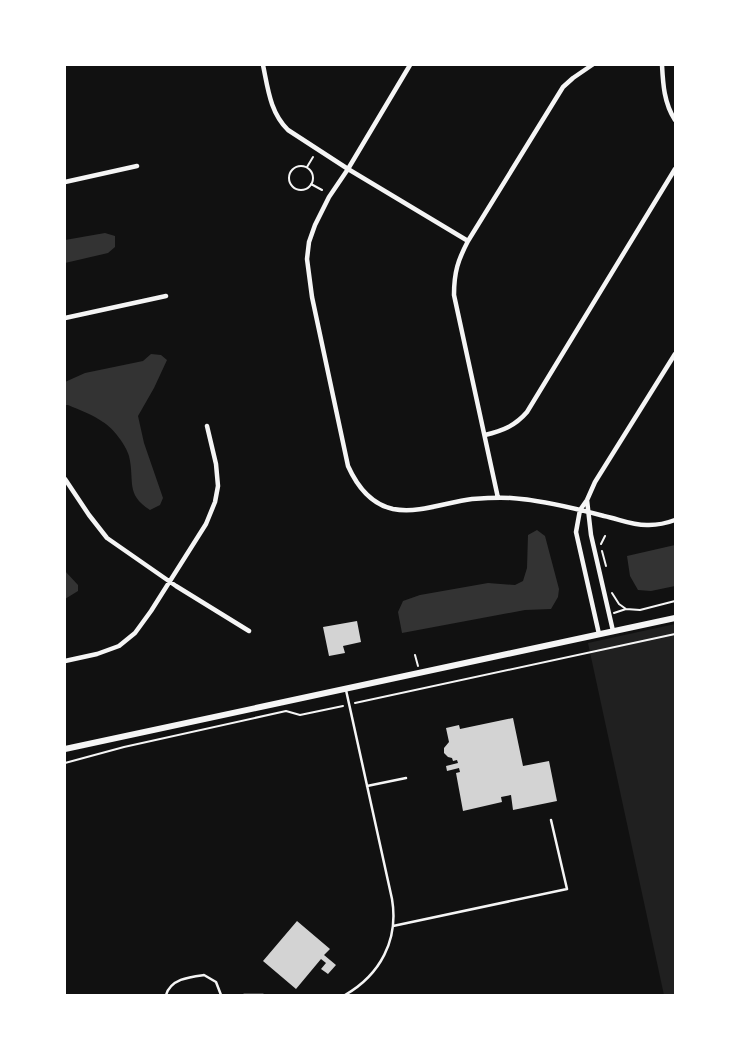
<svg xmlns="http://www.w3.org/2000/svg" width="740" height="1060" font-family="'Archivo Narrow',sans-serif">
  <style>
    .green { fill: #202020 }
    .water { fill: #333 }
    .building { fill: #d3d3d3 }
    .lines { fill: none; stroke-linecap: round; stroke-linejoin: round }
    .path { stroke: #f5f5f5; stroke-width: 2 }
    .service { stroke: #f5f5f5; stroke-width: 2.5 }
    .minor { stroke: #f5f5f5; stroke-width: 4.5 }
    .secondary { stroke: #f5f5f5; stroke-width: 6 }
  </style>
  <rect width="100%" height="100%" fill="#111"/>
  <path class="green" d="M 675,624 L 675,995 L 664,995 L 588,643 Z"/>
  <path class="water" d="M 105,233 L 115,236 L 115,247 L 108,253 L 65,263 L 65,240 Z
    M 151,354 L 161,355 L 167,360 L 154,388 L 138,416 L 144,443 L 163,498 L 160,505 L 150,510 C 125,494 135,481 129,456 C 126,445 113,428 103,422 C 93,415 80,410 68,405 L 65,405 L 65,382 L 85,373 L 143,361 Z
    M 537,530 L 545,536 L 559,589 L 558,597 L 551,609 L 525,610 L 402,633 L 398,612 L 403,601 L 420,595 L 488,583 L 515,585 L 523,581 L 527,568 L 528,535 Z
    M 675,545 L 675,586 L 651,591 L 638,590 L 630,576 L 627,556 Z
    M 65,571 L 78,585 L 78,591 L 65,599 Z"/>
  <path class="building" d="M 357,621 L 361,642 L 343,646 L 345,653 L 329,656 L 323,627 Z
    M 513,718 L 523,766 L 549,761 L 557,801 L 513,810 L 511,795 L 501,797 L 502,802 L 463,811 L 456,773 L 460,772 L 459,768 L 447,771 L 446,766 L 458,763 L 457,760 L 453,761 L 452,758 L 448,757 L 444,753 L 444,748 L 449,742 L 446,728 L 459,725 L 460,729 Z
    M 297,921 L 330,949 L 324,955 L 336,965 L 328,974 L 321,969 L 326,963 L 321,959 L 296,989 L 263,961 Z"/>
  <g class="lines">
    <path class="path" d="M289 178a12 12 0 1 1 24 0a12 12 0 1 1-24 0Z
      M 307,167 L 313,157
      M 311,184 L 322,190
      M 601,544 L 605,536
      M 602,551 L 606,566
      M 612,593 L 619,604 L 626,609
      M 614,613 L 626,609 L 640,610 L 675,601
      M 415,655 L 418,666
      M 355,703 L 675,634
      M 65,763 L 124,747 L 286,711 L 300,715 L 343,706"/>
    <path class="service" d="M 367,786 L 406,778
      M 393,926 L 567,889 L 551,820
      M 166,995 C 171,979 189,977 204,975 L 216,982 L 221,995
      M 244,995 L 263,995
      M 345,995 C 380,975 399,940 392,899 L 346,690"/>
    <path class="minor" d="M 263,65 C 268,89 270,112 288,130 L 348,169 L 468,241
      M 410,65 L 348,169 L 329,197 L 315,225 L 309,242 L 307,259 L 312,297 L 348,466 C 357,486 370,504 393,509 C 419,514 447,502 472,499 C 485,498 498,497 511,498 C 542,500 574,508 604,516 C 619,519 633,526 649,525 C 658,525 667,523 675,520
      M 662,65 C 663,84 664,103 675,120
      M 65,182 L 137,166
      M 65,318 L 166,296
      M 485,435 C 502,431 515,426 527,412 L 675,169
      M 65,479 L 89,515 L 107,538 L 176,586 L 249,631
      M 498,498 L 454,295 C 454,272 458,260 468,241 L 563,87 L 573,78 L 592,65
      M 587,500 L 591,535 L 613,631
      M 599,634 L 576,532 L 580,510 L 587,500 L 595,482 L 675,354
      M 65,661 L 97,654 L 119,646 L 135,633 L 151,611 L 206,524 L 215,502 L 218,486 L 216,464 L 207,426"/>
    <path class="secondary" d="M 65,749 L 675,618"/>
  </g>
  <rect width="740" height="1060" fill="none" stroke="#ffffff" stroke-width="132"/>
</svg>
